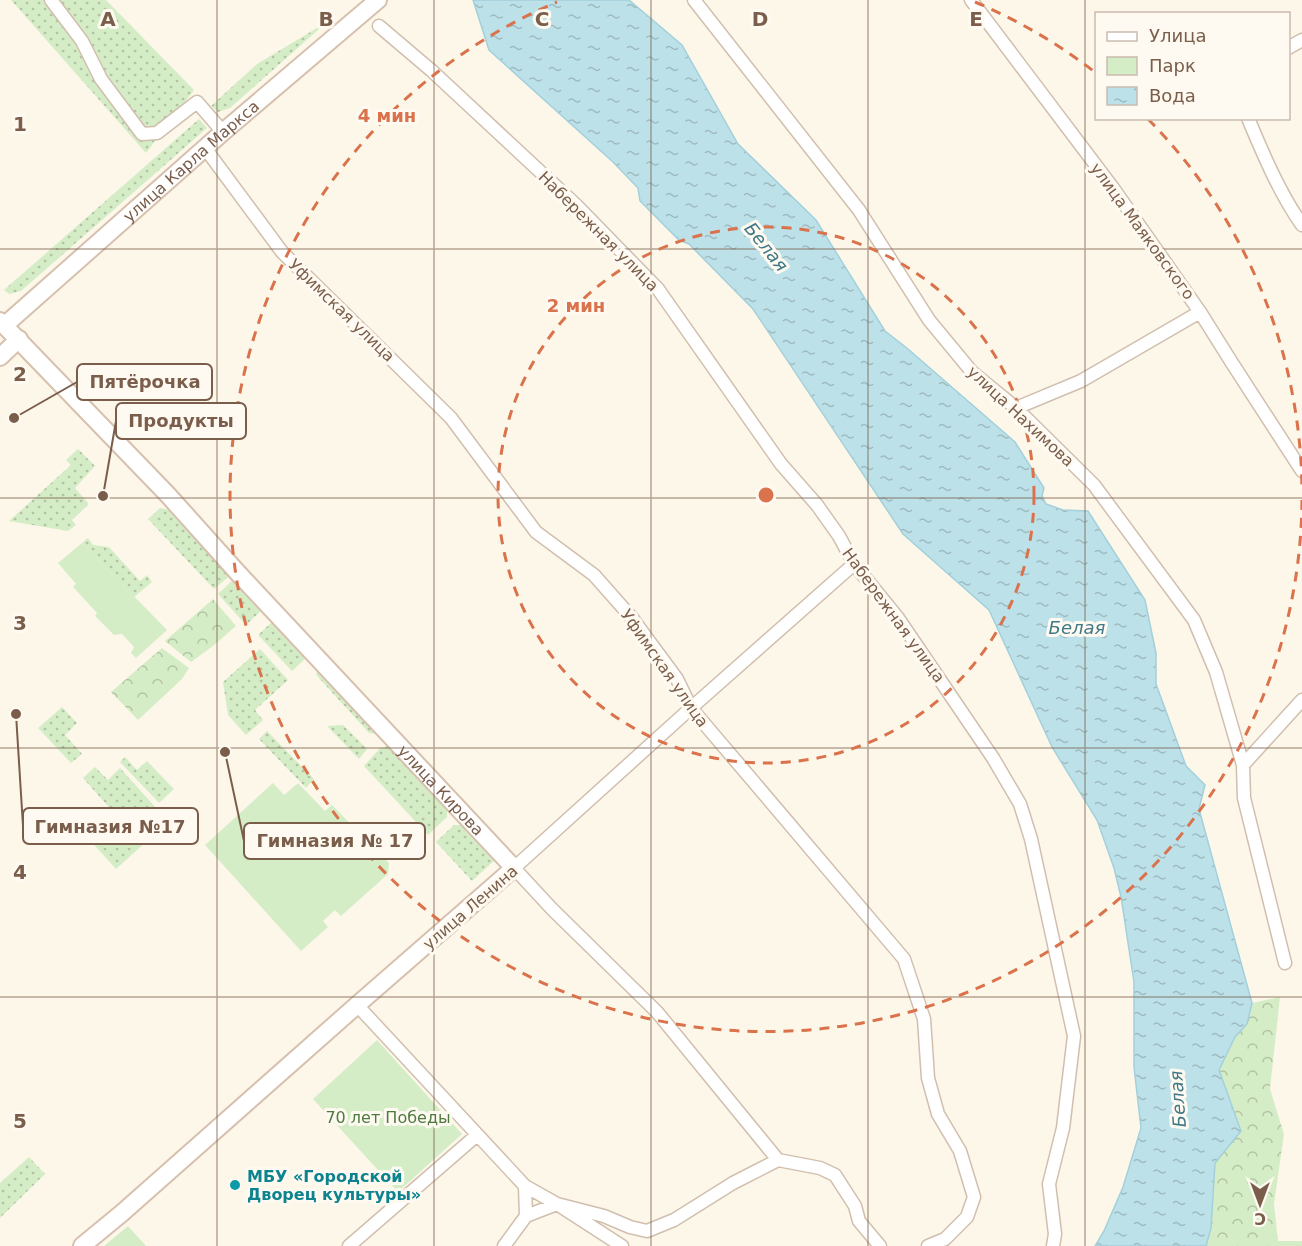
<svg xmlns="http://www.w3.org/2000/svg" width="1302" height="1246" font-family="'DejaVu Sans',sans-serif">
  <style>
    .grass { fill: url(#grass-dots) }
    .forest { fill: url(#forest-crowns) }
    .park { fill: #d5edc7 }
    .water { fill: url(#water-ripples); stroke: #a2d0db; stroke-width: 1.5 }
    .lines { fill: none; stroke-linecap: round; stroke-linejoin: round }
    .street-casing { stroke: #d1bfae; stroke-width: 15 }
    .secondary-casing { stroke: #d7c1ae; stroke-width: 20 }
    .street { stroke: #fff; stroke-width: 12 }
    .secondary { stroke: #fff; stroke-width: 16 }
    .grid { fill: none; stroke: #7a5e4b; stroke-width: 1.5; stroke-opacity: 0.55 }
    .ring { fill: none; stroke: #da724b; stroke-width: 3; stroke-dasharray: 10 8 }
    .culture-dot { fill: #0f9aa8; stroke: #fffaf1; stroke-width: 2 }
    .labels { text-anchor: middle; stroke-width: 6; stroke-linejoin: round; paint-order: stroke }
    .street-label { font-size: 16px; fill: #7a5e4b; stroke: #fffaf1 }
    .park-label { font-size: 16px; fill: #4e7a3f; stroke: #fffaf1 }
    .culture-label { font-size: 16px; font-weight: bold; fill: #0d838f; stroke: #fffaf1; text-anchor: start }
    .water-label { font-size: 18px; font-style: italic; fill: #407887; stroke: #fffaf1 }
    .grid-label { font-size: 20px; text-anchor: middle; font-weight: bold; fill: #7a5e4b; stroke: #fffaf1; stroke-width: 6; stroke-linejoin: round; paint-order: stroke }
    .centre { fill: #da724b; stroke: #fffaf1; stroke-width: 3 }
    .ring-label { font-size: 18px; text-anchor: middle; font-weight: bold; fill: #da724b; stroke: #fffaf1; stroke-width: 6; stroke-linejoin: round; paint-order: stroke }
    .leader { fill: none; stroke: #7a5e4b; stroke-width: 2 }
    .callout-dot { fill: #7a5e4b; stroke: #fffaf1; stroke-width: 2 }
    .callout { fill: #fffaf1; stroke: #7a5e4b; stroke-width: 2 }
    .callout-label { font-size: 18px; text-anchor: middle; font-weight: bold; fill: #7a5e4b }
  </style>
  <defs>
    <pattern id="grass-dots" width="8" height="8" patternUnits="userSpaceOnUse" patternTransform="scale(1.5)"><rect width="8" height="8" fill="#d5edc7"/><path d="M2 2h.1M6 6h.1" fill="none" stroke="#b2c3a4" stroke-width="1.8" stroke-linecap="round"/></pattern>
    <pattern id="forest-crowns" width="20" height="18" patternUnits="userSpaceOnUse" patternTransform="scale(1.5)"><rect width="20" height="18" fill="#d5edc7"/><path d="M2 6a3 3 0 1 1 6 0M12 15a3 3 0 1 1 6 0" fill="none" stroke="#b2c3a4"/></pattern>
    <pattern id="water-ripples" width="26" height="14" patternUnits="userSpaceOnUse" patternTransform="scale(1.5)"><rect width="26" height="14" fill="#bde1e9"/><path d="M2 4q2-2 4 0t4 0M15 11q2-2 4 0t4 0" fill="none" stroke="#9fbabf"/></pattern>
  </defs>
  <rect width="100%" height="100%" fill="#fdf7ea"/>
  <path class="grass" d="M 11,0 L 106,0 L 194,90 L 146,153 Z
    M 327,22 L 230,108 L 218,112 L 211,106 L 257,64 Z
    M 199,119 L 207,128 L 21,291 L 9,294 L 4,290 Z
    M 78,449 L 95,466 L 75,488 L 89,504 L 72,520 L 76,525 L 68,531 L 9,521 L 71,465 L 66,460 Z
    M 160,508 L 170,510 L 232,574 L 214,589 L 148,519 Z
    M 88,538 L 93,545 L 109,547 L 140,581 L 147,575 L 152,582 L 134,597 L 82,543 Z
    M 235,578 L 263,609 L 246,625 L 218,594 Z
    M 272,622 L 306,658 L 292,671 L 258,635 Z
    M 260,649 L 288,680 L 255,710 L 263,720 L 246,735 L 228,715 L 223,682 Z
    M 318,672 L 321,673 L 376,734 L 369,733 L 319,678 L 316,674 Z
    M 62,707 L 77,723 L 65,735 L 82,754 L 71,763 L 38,728 Z
    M 343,725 L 367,749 L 359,759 L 327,726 Z
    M 267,731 L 314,779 L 306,788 L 259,739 Z
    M 389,746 L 447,809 L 447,817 L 428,835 L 364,766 L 380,748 Z
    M 125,757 L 137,770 L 147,761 L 174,789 L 159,803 L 120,762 Z
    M 95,767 L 108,780 L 120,768 L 158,810 L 147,821 L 157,832 L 116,869 L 88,838 L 114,813 L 83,778 Z
    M 454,825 L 465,825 L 496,859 L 472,881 L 436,842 Z
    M 29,1157 L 45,1174 L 0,1218 L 0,1183 Z"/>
  <path class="forest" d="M 213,599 L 236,626 L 213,646 L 191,662 L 165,641 Z
    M 162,648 L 189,668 L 182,679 L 138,720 L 111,692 Z
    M 1280,997 L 1270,1089 L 1284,1134 L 1274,1204 L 1278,1241 L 1302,1241 L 1302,1246 L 1206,1246 L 1211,1228 L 1215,1163 L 1241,1130 L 1219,1070 L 1235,1037 L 1247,1024 L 1252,1003 Z"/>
  <path class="park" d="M 82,543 L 167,630 L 136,658 L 131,653 L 134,647 L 122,634 L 114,635 L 95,616 L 97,613 L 73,587 L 76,584 L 58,563 Z
    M 273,783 L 284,795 L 298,783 L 325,811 L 332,805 L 389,863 L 388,874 L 341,916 L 335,910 L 323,921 L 328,927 L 301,951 L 205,845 Z
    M 377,1040 L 462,1134 L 398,1192 L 313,1099 Z
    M 128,1226 L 146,1246 L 104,1246 Z"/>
  <path class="water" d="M 473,0 L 629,0 L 682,45 L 738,144 L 816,220 L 885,331 L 908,349 L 1015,442 L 1044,488 L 1042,496 L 1046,504 L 1063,510 L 1088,511 L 1145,600 L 1156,653 L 1156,684 L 1186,766 L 1205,785 L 1199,809 L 1252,1003 L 1247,1024 L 1235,1037 L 1219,1070 L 1241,1131 L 1215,1163 L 1211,1228 L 1206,1246 L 1095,1246 L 1104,1231 L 1123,1187 L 1141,1128 L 1134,1067 L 1134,982 L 1121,897 L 1114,868 L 1097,820 L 1052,747 L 989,610 L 903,534 L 753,309 L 689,244 L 679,240 L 640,201 L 638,188 L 613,162 L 489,50 Z"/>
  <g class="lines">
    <defs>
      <path id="street" d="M 51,0 L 82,41 L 101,79 L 142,134 L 157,133 L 197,102 L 223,132
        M 694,0 L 859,210 L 929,320 L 972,372 L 1016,408 L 1094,485 L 1194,620 L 1216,672 L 1243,765 L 1244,798 L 1285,963
        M 971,0 L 1113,188 L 1200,312 L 1232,363 L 1302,471
        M 379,26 L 432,71 L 577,206 L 658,289 L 781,464 L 817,505 L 839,536 L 854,564 L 898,618 L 993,758 L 1020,804 L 1031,839 L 1074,1036 L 1063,1128 L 1049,1184 L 1055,1234 L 1053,1246
        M 1288,48 L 1302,40
        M 1248,118 C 1263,154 1280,194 1302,225
        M 205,148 L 282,252 L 451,418 L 536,532 L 594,575 L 632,618 L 677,679 L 691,708 L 904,959 L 924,1019 L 928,1078 L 938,1114 L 960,1151 L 974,1197 L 967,1217 L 945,1239 L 928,1246
        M 1016,408 L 1081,381 L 1200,312
        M 854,564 L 691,708 L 514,868 L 552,909 L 657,1012 L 778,1160 L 820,1168 L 835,1175 L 855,1206 L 859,1221 L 880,1246
        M 1243,765 L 1302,700
        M 357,1005 L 525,1186 L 526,1216
        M 525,1186 L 557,1204 L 604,1216 L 630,1227 L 647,1231 L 674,1220 L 733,1183 L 778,1160
        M 526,1216 L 557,1204 L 622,1246
        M 349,1246 L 477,1135
        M 504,1246 L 526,1216"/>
      <g id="secondary">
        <path id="s1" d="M 0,321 L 168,495 L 238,573 L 514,868 L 357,1005 L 122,1213 L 82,1246"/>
        <path id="s2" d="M 5,325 L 223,132 L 378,0"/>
        <path d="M 0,357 L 19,339"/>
      </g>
    </defs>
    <use href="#street" class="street-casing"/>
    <use href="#secondary" class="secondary-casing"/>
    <use href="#street" class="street"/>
    <use href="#secondary" class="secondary"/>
  </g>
  <path class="grid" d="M 217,0 L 217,1246M 434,0 L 434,1246M 651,0 L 651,1246M 868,0 L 868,1246M 1085,0 L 1085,1246M 0,249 L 1302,249M 0,498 L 1302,498M 0,748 L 1302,748M 0,997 L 1302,997"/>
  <g class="ring">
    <circle cx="766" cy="495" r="268"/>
    <path d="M1302 500A536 536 0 1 1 557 2M975 2A536 536 0 0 1 1096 73M1148 119A536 536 0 0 1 1302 490"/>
  </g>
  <circle class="culture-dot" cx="235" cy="1185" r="6"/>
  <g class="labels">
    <g class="street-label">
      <text dy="6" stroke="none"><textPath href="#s2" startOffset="248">улица Карла Маркса</textPath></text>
      <text transform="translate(599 231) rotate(45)" y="6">Набережная улица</text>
      <text transform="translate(1143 231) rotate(54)" y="6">улица Маяковского</text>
      <text transform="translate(342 310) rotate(44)" y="6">Уфимская улица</text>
      <text transform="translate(1021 416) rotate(43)" y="6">улица Нахимова</text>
      <text transform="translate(894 615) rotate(54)" y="6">Набережная улица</text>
      <text transform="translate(665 668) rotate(55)" y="6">Уфимская улица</text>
      <text dy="6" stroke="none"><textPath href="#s1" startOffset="644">улица Кирова</textPath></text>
      <text transform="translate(470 907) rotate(-41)" y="6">улица Ленина</text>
    </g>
    <g class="park-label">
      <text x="388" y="1123">70 лет Победы</text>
    </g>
    <g class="culture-label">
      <text x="247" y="1182">МБУ «Городской<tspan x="247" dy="18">Дворец культуры»</tspan></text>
    </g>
    <g class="water-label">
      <text transform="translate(766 247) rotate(51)" y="6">Белая</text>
      <text x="1077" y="634">Белая</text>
      <text transform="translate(1178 1099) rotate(-94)" y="6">Белая</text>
    </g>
  </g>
  <g class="grid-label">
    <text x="108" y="26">A</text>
    <text x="326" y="26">B</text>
    <text x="542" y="26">C</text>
    <text x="760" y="26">D</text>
    <text x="976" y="26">E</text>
    <text x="20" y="131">1</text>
    <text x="20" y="381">2</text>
    <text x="20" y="630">3</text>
    <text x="20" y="879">4</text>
    <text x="20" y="1128">5</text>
  </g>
  <circle cx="766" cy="495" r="9" class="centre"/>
  <g class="ring-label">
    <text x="387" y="122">4 мин</text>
    <text x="576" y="312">2 мин</text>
  </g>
  <path class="leader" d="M14 418L77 382M103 496L116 421M16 714L23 826M225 752L244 841"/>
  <g class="callout-dot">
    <circle cx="14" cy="418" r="6"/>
    <circle cx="103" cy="496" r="6"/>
    <circle cx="16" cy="714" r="6"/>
    <circle cx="225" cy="752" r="6"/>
  </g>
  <g class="callout">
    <rect x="77" y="364" width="135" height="36" rx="6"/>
    <rect x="116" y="403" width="130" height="36" rx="6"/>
    <rect x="23" y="808" width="175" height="36" rx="6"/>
    <rect x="244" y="823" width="181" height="36" rx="6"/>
  </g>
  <g class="callout-label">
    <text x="145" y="388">Пятёрочка</text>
    <text x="181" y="427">Продукты</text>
    <text x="110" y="833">Гимназия №17</text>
    <text x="335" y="847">Гимназия № 17</text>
  </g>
  <rect x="1095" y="12" width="195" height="108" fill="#fffaf1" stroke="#cabcaf" stroke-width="1.5"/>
  <rect x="1107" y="32" width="30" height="9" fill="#ffffff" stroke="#cabcaf" stroke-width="1.5"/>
  <text x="1149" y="42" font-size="18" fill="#7a5e4b">Улица</text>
  <rect x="1107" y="57" width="30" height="18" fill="#d5edc7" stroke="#cabcaf" stroke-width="1.5"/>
  <text x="1149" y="72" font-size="18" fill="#7a5e4b">Парк</text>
  <rect x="1107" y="87" width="30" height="18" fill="url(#water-ripples)" stroke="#cabcaf" stroke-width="1.5"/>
  <text x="1149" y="102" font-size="18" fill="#7a5e4b">Вода</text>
  <g transform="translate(1260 1204) rotate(180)" stroke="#fffaf1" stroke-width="4.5" paint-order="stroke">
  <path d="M0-4.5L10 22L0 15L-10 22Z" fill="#7a5e4b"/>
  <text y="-9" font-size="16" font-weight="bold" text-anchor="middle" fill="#7a5e4b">С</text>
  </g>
</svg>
